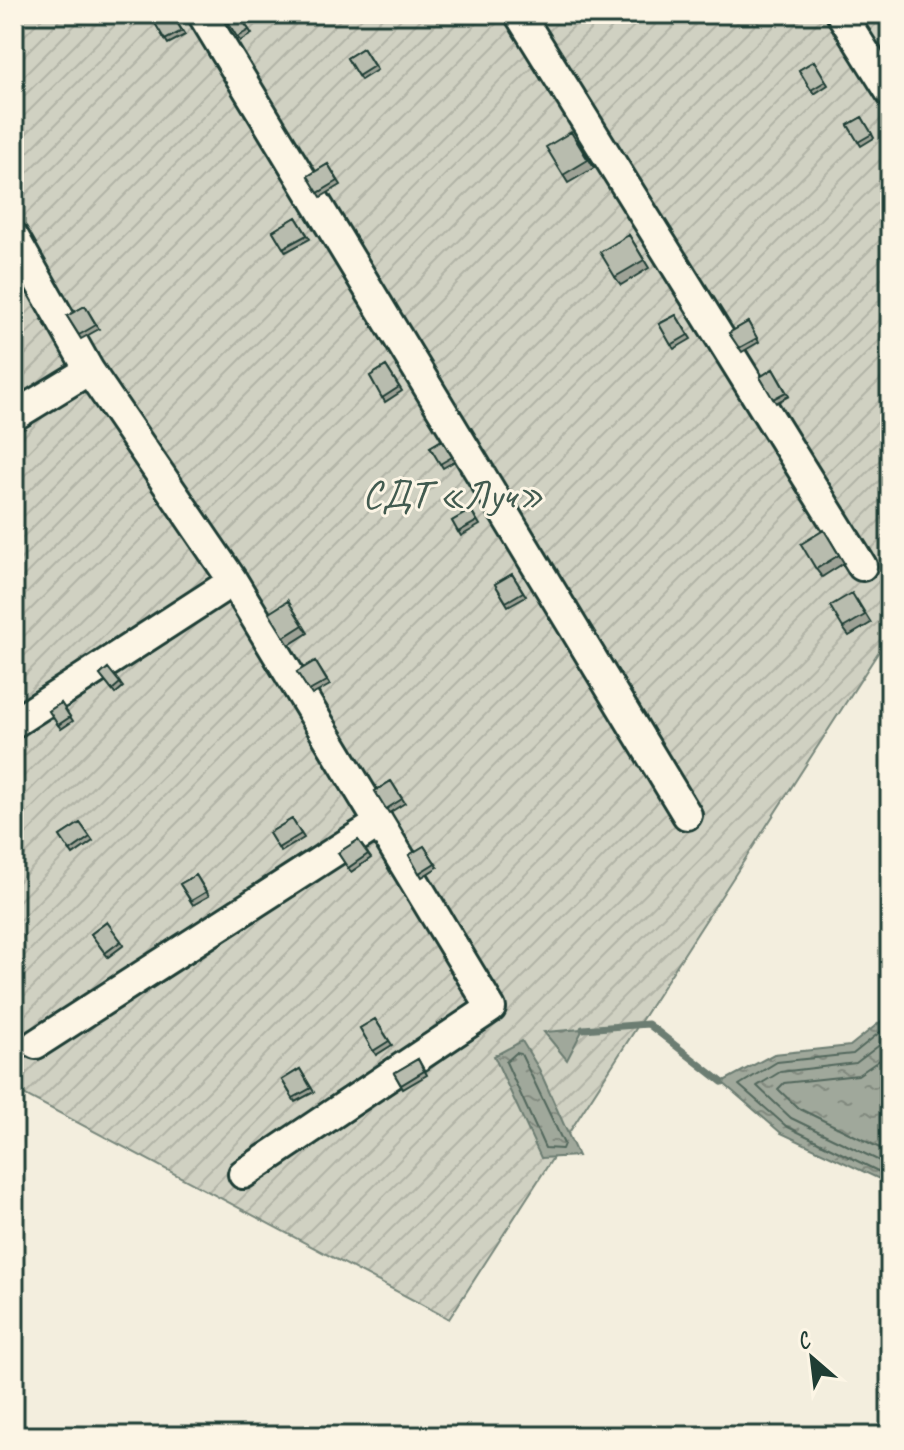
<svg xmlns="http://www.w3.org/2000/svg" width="904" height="1450" font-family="Caveat,sans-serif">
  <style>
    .garden { fill: url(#garden-furrows); stroke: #78877b; stroke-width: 2 }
    .water { fill: url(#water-ripples); stroke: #6c7d72; stroke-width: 2 }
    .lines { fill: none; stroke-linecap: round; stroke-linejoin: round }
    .shore { stroke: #53685d; stroke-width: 2 }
    .stream { stroke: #6c7d72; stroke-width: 7 }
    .minor-casing { stroke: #1f3d34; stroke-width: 34 }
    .minor { stroke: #fcf5e5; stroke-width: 28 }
    .wall { fill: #9ea296; stroke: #1f3d34; stroke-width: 2 }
    .building { fill: #b8bcae; stroke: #1f3d34; stroke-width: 2 }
    .labels { text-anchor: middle; stroke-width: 6; stroke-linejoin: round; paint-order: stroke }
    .park-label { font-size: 40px; fill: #425b50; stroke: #fcf5e5 }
  </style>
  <defs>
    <pattern id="garden-furrows" width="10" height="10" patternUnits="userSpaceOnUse" patternTransform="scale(2)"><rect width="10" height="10" fill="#d0d1c2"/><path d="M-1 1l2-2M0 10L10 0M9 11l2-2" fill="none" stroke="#b2b4a7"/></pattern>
    <pattern id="water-ripples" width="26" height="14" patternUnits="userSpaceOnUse" patternTransform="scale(2)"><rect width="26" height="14" fill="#a0a89b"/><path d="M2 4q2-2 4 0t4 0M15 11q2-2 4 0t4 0" fill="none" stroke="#828a7f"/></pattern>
  </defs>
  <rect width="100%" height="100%" fill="#f3eede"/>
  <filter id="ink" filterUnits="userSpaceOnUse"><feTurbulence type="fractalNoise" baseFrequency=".0125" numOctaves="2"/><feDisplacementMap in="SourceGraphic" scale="16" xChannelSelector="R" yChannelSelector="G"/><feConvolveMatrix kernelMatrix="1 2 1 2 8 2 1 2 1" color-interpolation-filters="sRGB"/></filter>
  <g filter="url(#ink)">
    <path class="garden" d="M 14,14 L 890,14 L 890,634 L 449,1319 L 14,1089 Z"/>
    <path class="water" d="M 890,1014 L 890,1184 L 781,1133 L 722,1082 L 774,1054 L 850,1046 Z
      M 583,1029 L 567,1060 L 544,1032 Z
      M 522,1041 L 539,1069 L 578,1156 L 541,1158 L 494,1056 Z"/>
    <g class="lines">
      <path class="shore" d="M 890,1024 L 853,1054 L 777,1062 L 739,1085 L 786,1126 L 890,1177
        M 890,1037 L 856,1063 L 780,1072 L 757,1086 L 791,1118 L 890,1166
        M 516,1053 L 521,1054 L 564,1144 L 562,1149 L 545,1148 L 506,1062 Z
        M 890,1053 L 858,1075 L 784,1083 L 778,1089 L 798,1108 L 890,1153"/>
      <path class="stream" d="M 583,1029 L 648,1024 L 722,1082"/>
      <defs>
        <path id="minor" d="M 202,14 L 687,815
          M 519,14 L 862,566
          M 841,14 L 890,92
          M 14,237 L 89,370 L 233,581 L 491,1008 L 243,1174
          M 14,416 L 89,370
          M 14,723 L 233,581
          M 36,1044 L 379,823"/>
      </defs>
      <use href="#minor" class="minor-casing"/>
      <use href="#minor" class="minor"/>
    </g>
    <path class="wall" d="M 172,14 L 185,35 L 168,44 L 150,15 Z
      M 239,15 L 252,34 L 240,41 L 228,22 Z
      M 363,48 L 377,70 L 361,80 L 347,58 Z
      M 814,61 L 828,85 L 814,94 L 799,70 Z
      M 862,117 L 874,138 L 861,146 L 848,125 Z
      M 577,139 L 594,168 L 568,183 L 563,175 Z
      M 328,164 L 341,185 L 321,197 L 308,176 Z
      M 296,217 L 310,239 L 286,252 L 273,231 Z
      M 629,235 L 649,268 L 621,285 L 615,277 Z
      M 85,306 L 99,329 L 81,339 L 67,316 Z
      M 676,315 L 691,339 L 674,349 L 659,324 Z
      M 748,322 L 759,342 L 742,352 L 729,333 Z
      M 386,366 L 402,391 L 385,402 L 370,376 Z
      M 773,369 L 789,396 L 776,403 L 760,377 Z
      M 442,440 L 455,461 L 443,468 L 430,447 Z
      M 471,510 L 480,525 L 461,536 L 452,521 Z
      M 829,538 L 844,563 L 822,577 L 816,569 Z
      M 512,574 L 526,596 L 508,606 L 495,584 Z
      M 857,600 L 871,623 L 849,636 L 843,628 Z
      M 288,601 L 308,633 L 289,645 L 284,637 Z
      M 315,661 L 330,685 L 312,695 L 297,672 Z
      M 108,668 L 123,687 L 115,694 L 100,675 Z
      M 61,703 L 73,721 L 61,729 L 49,711 Z
      M 391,781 L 405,803 L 389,813 L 375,791 Z
      M 292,819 L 304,838 L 281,852 L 269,833 Z
      M 80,823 L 93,841 L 73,855 L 60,836 Z
      M 358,840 L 371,858 L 351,872 L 338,853 Z
      M 424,846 L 438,867 L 422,877 L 409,855 Z
      M 196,875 L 209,896 L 193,905 L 180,884 Z
      M 107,922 L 124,945 L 108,957 L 91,934 Z
      M 375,1019 L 392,1045 L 376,1055 L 360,1028 Z
      M 418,1059 L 427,1075 L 403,1089 L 394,1073 Z
      M 300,1069 L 314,1092 L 295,1102 L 282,1080 Z"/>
    <path class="building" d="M 152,14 L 172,14 L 182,31 L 165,40 L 150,15 Z
      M 239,15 L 249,30 L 237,37 L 228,22 Z
      M 363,48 L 374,66 L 358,76 L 347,58 Z
      M 814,61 L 826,81 L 811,90 L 799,70 Z
      M 862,117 L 872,134 L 858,142 L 848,125 Z
      M 571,132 L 588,160 L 563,175 L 546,147 Z
      M 328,164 L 338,181 L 318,193 L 308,176 Z
      M 296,217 L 307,235 L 283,248 L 273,231 Z
      M 629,235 L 644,260 L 615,277 L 600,252 Z
      M 85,306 L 96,325 L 79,335 L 67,316 Z
      M 676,315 L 688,335 L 671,345 L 659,324 Z
      M 748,322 L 757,338 L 739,348 L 729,333 Z
      M 386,366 L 399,387 L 382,398 L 370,376 Z
      M 773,369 L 786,392 L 773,399 L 760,377 Z
      M 442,440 L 452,457 L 440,464 L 430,447 Z
      M 471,510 L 477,521 L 458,532 L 452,521 Z
      M 824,530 L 839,555 L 816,569 L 801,544 Z
      M 512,574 L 523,592 L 506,602 L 495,584 Z
      M 852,593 L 865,615 L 843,628 L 830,606 Z
      M 288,601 L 303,625 L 284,637 L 269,613 Z
      M 315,661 L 327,681 L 309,691 L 297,672 Z
      M 108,668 L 120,683 L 112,690 L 100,675 Z
      M 61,703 L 70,717 L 58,725 L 49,711 Z
      M 391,781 L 402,799 L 386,809 L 375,791 Z
      M 292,819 L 301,834 L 278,848 L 269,833 Z
      M 80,823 L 90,837 L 70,851 L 60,836 Z
      M 358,840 L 368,854 L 348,868 L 338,853 Z
      M 424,846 L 435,863 L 419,873 L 409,855 Z
      M 196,875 L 206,892 L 191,901 L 180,884 Z
      M 107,922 L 121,941 L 105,953 L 91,934 Z
      M 375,1019 L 389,1041 L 373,1051 L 360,1028 Z
      M 418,1059 L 424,1071 L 401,1085 L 394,1073 Z
      M 300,1069 L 311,1088 L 293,1098 L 282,1080 Z"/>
  </g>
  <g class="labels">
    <g class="park-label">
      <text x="453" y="508">СДТ «Луч»</text>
    </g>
  </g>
  <rect width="904" height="1450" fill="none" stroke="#fcf5e5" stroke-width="48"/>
  <rect x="24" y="24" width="856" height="1402" fill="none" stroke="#1f3d34" stroke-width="3" filter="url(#ink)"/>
  <g transform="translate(812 1358) rotate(332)" stroke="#fcf5e5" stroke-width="6" paint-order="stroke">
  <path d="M0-6L14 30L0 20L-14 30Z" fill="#1f3d34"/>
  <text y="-12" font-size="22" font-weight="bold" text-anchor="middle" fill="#1f3d34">С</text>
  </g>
</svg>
